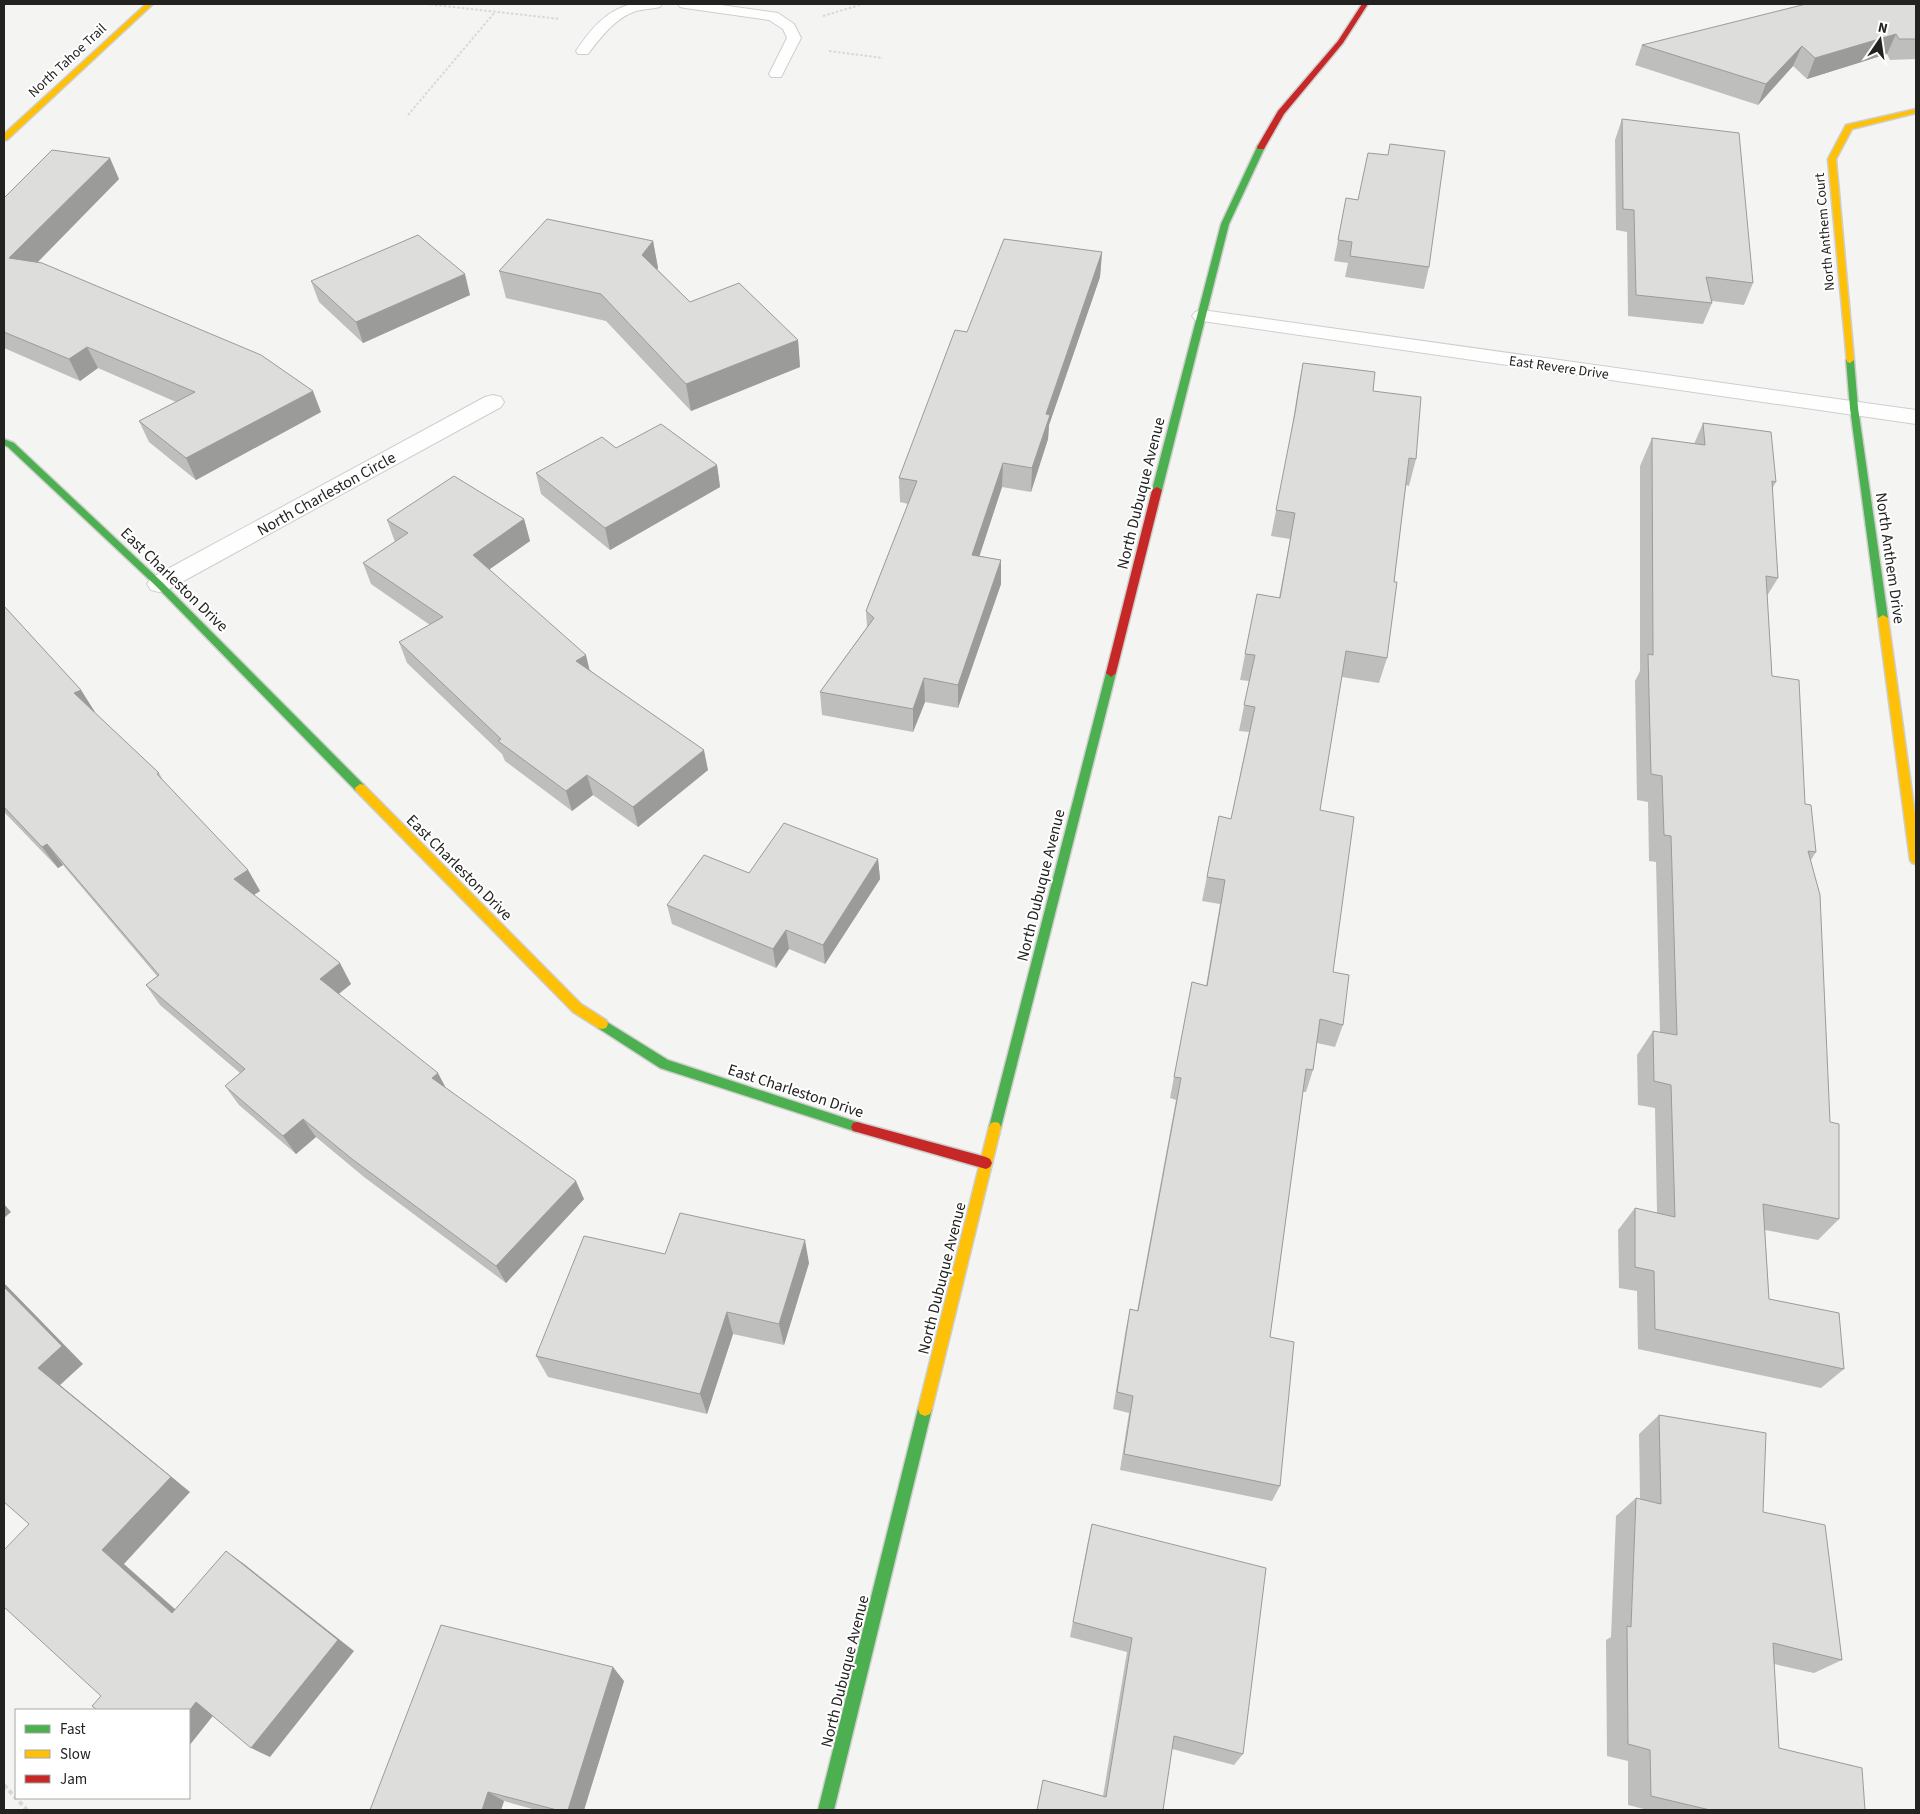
<svg xmlns="http://www.w3.org/2000/svg" width="1920" height="1814" font-family="'Source Sans 3',sans-serif">
  <style>
    .lines { fill: none; stroke-linecap: round; stroke-linejoin: round }
    .lane-casing { stroke: #cecfcd; stroke-width: 2 }
    .street-casing { stroke: #cecfcd; stroke-width: 2 }
    .fast-casing { stroke: #cecfcd; stroke-width: 3 }
    .slow-casing { stroke: #cecfcd; stroke-width: 3 }
    .jam-casing { stroke: #cecfcd; stroke-width: 3 }
    .path-far1 { stroke: #d8d8d7; stroke-width: 2; stroke-dasharray: 2.5 2; stroke-linecap: butt }
    .path { stroke: #d8d8d7; stroke-width: 4; stroke-dasharray: 4.5 3; stroke-linecap: butt }
    .lane { fill: #fdfefd; fill-rule: evenodd }
    .street { fill: #fdfefd; fill-rule: evenodd }
    .fast { fill: #4caf50; fill-rule: evenodd }
    .slow { fill: #ffc107; fill-rule: evenodd }
    .jam { fill: #c62828; fill-rule: evenodd }
    .wall { fill: #bebfbc }
    .shaded-wall { fill: #9b9b99 }
    .building { fill: #dddedb; stroke: #9b9b99 }
    .labels { text-anchor: middle; stroke-width: 4; stroke-linejoin: round; paint-order: stroke }
    .far-street-label { font-size: 14px; fill: #222221; stroke: #fff }
    .street-label { font-size: 16px; fill: #222221; stroke: #fff }
  </style>
  <rect width="100%" height="100%" fill="#f4f5f2"/>
  <g class="lines">
    <defs>
      <path id="lane" d="M 632,4 L 662,4 L 660,7 C 652,9 644,9 636,11 C 615,18 601,37 588,54 L 578,54 L 576,51 C 590,30 606,10 632,4 Z
        M 678,4 L 714,4 L 778,13 L 794,24 L 801,38 L 781,77 L 771,77 L 769,74 L 787,38 L 783,29 L 769,20 L 685,8 L 680,7 Z"/>
      <path id="street" d="M 1202,310 L 1916,410 L 1916,424 L 1195,320 L 1192,316 L 1195,312 Z
        M 493,395 L 501,397 L 504,402 L 501,407 L 167,590 L 159,592 L 151,590 L 147,584 L 151,578 L 485,397 Z"/>
      <path id="fast" d="M 1258,145 L 1265,147 L 1229,224 L 1162,490 L 1157,493 L 1154,492 L 1152,490 L 1221,224 Z
        M 1850,357 L 1854,360 L 1858,408 L 1888,618 L 1883,621 L 1878,618 L 1850,408 L 1846,360 Z
        M 4,439 L 14,443 L 162,582 L 364,785 L 365,788 L 364,791 L 356,791 L 156,586 L 8,447 L 4,445 Z
        M 1111,669 L 1116,673 L 1001,1127 L 999,1131 L 995,1132 L 991,1131 L 989,1127 L 1106,673 Z
        M 602,1019 L 668,1060 L 857,1122 L 861,1123 L 863,1127 L 861,1131 L 857,1132 L 660,1068 L 598,1028 L 596,1024 L 598,1020 Z
        M 925,1402 L 930,1404 L 932,1409 L 834,1810 L 818,1810 L 918,1409 L 920,1404 Z"/>
      <path id="slow" d="M 146,4 L 153,4 L 7,140 L 4,140 L 4,134 Z
        M 1916,109 L 1916,113 L 1852,129 L 1836,159 L 1854,360 L 1850,363 L 1847,362 L 1828,159 L 1846,125 Z
        M 1883,615 L 1888,618 L 1916,822 L 1916,864 L 1912,863 L 1910,860 L 1878,618 Z
        M 360,784 L 364,785 L 581,1004 L 606,1020 L 608,1024 L 606,1028 L 602,1029 L 598,1028 L 573,1012 L 356,791 L 355,788 Z
        M 995,1122 L 999,1123 L 1001,1127 L 932,1409 L 930,1414 L 925,1416 L 920,1414 L 918,1409 L 989,1127 L 991,1123 Z"/>
      <path id="jam" d="M 1362,4 L 1368,4 L 1343,43 L 1284,114 L 1264,149 L 1258,149 L 1257,147 L 1278,111 L 1338,41 Z
        M 1157,487 L 1162,490 L 1116,673 L 1111,677 L 1106,673 L 1152,490 Z
        M 857,1122 L 986,1157 L 990,1159 L 992,1163 L 990,1167 L 986,1169 L 857,1132 L 853,1131 L 851,1127 L 853,1123 Z"/>
    </defs>
    <use href="#lane" class="lane-casing"/>
    <use href="#street" class="street-casing"/>
    <use href="#fast" class="fast-casing"/>
    <use href="#slow" class="slow-casing"/>
    <use href="#jam" class="jam-casing"/>
    <path class="path-far1" d="M 426,4 L 560,19
      M 823,16 L 863,4
      M 829,51 L 883,58
      M 408,115 L 495,12"/>
    <path class="path" d="M 4,1785 L 27,1810"/>
    <use href="#lane" class="lane"/>
    <use href="#street" class="street"/>
    <use href="#fast" class="fast"/>
    <use href="#slow" class="slow"/>
    <use href="#jam" class="jam"/>
  </g>
  <path class="wall" d="M 1916,4 L 1916,59 L 1890,60 L 1887,54 L 1807,79 L 1793,66 L 1758,105 L 1635,65 L 1642,45 Z
    M 1622,119 L 1753,283 L 1744,305 L 1712,301 L 1712,303 L 1703,324 L 1628,316 L 1627,232 L 1616,230 L 1615,140 Z
    M 119,179 L 37,263 L 321,412 L 196,480 L 149,442 L 139,421 L 176,402 L 98,368 L 80,381 L 4,348 L 4,198 Z
    M 1346,198 L 1358,200 L 1429,267 L 1424,289 L 1345,277 L 1348,263 L 1334,261 Z
    M 653,241 L 658,268 L 657,269 L 690,302 L 798,340 L 800,367 L 691,411 L 606,321 L 506,298 L 499,271 Z
    M 1102,252 L 1100,277 L 1049,425 L 1048,439 L 1031,492 L 1002,487 L 979,556 L 1001,560 L 1001,584 L 958,708 L 925,702 L 913,732 L 822,715 L 820,692 L 867,627 L 866,611 L 908,504 L 900,502 L 899,478 L 967,332 Z
    M 311,281 L 470,295 L 363,343 L 319,302 Z
    M 1303,363 L 1373,391 L 1416,459 L 1409,486 L 1406,485 L 1394,582 L 1387,658 L 1379,683 L 1342,677 L 1320,810 L 1333,972 L 1343,1025 L 1335,1047 L 1317,1043 L 1313,1070 L 1306,1092 L 1303,1092 L 1270,1337 L 1280,1486 L 1272,1501 L 1120,1470 L 1129,1413 L 1113,1409 L 1126,1328 L 1130,1309 L 1137,1311 L 1176,1100 L 1170,1098 L 1192,982 L 1206,986 L 1220,904 L 1202,901 L 1219,816 L 1231,819 L 1249,732 L 1239,731 L 1249,681 L 1240,680 L 1257,594 L 1279,598 L 1290,539 L 1271,536 L 1290,440 L 1298,389 Z
    M 1703,423 L 1776,482 L 1772,489 L 1778,578 L 1767,596 L 1772,676 L 1805,804 L 1816,852 L 1811,860 L 1830,1122 L 1839,1219 L 1818,1240 L 1765,1230 L 1769,1299 L 1844,1369 L 1821,1388 L 1638,1349 L 1637,1291 L 1619,1288 L 1618,1230 L 1635,1208 L 1657,1213 L 1655,1108 L 1638,1105 L 1637,1055 L 1653,1031 L 1660,1032 L 1656,862 L 1649,861 L 1648,802 L 1637,800 L 1635,681 L 1640,671 L 1640,466 L 1652,438 L 1694,444 Z
    M 616,448 L 717,465 L 720,487 L 610,550 L 541,494 L 536,473 Z
    M 524,519 L 530,541 L 489,569 L 590,670 L 708,770 L 638,827 L 593,795 L 572,811 L 505,761 L 502,754 L 407,663 L 399,642 L 430,625 L 371,584 L 363,563 L 395,542 L 387,520 Z
    M 4,606 L 81,690 L 94,712 L 159,773 L 164,782 L 248,870 L 260,891 L 254,895 L 351,984 L 339,994 L 446,1088 L 584,1199 L 506,1283 L 364,1177 L 316,1137 L 296,1154 L 239,1105 L 225,1086 L 240,1073 L 160,1005 L 146,985 L 157,976 L 63,865 L 58,868 L 4,812 Z
    M 878,859 L 880,879 L 825,964 L 789,949 L 776,968 L 672,924 L 667,905 L 749,873 Z
    M 665,1254 L 809,1263 L 784,1345 L 733,1334 L 707,1414 L 548,1377 L 536,1356 Z
    M 1659,1415 L 1763,1512 L 1842,1660 L 1814,1673 L 1774,1664 L 1779,1748 L 1865,1810 L 1648,1810 L 1628,1805 L 1628,1761 L 1607,1756 L 1606,1640 L 1611,1637 L 1616,1516 L 1636,1498 L 1640,1499 L 1639,1434 Z
    M 1092,1524 L 1243,1754 L 1234,1765 L 1172,1749 L 1163,1810 L 1037,1810 L 1043,1780 L 1103,1796 L 1127,1652 L 1070,1637 L 1088,1541 Z
    M 624,1681 L 584,1810 L 536,1810 L 504,1801 L 501,1810 L 370,1810 Z"/>
  <path class="shaded-wall" d="M 1896,34 L 1887,54 L 1807,79 L 1815,58 Z
    M 1802,46 L 1793,66 L 1758,105 L 1766,84 Z
    M 110,158 L 119,179 L 20,280 L 9,258 Z
    M 653,241 L 658,268 L 647,282 L 642,255 Z
    M 1102,252 L 1100,277 L 1049,425 L 1048,439 L 1031,492 L 1032,468 L 1046,414 Z
    M 465,274 L 470,295 L 363,343 L 356,322 Z
    M 798,340 L 800,367 L 691,411 L 686,384 Z
    M 87,347 L 98,368 L 80,381 L 69,359 Z
    M 313,391 L 321,412 L 196,480 L 186,458 Z
    M 1003,463 L 1002,487 L 972,579 L 972,555 Z
    M 717,465 L 720,487 L 610,550 L 605,528 Z
    M 524,519 L 530,541 L 480,576 L 473,555 Z
    M 1001,560 L 1001,584 L 958,708 L 958,685 Z
    M 586,655 L 591,676 L 576,661 Z
    M 924,678 L 925,702 L 913,732 L 913,709 Z
    M 81,690 L 95,712 L 88,716 L 74,693 Z
    M 704,750 L 708,770 L 638,827 L 633,807 Z
    M 587,775 L 593,795 L 572,811 L 566,791 Z
    M 47,844 L 63,865 L 58,868 L 42,847 Z
    M 878,859 L 880,879 L 825,964 L 823,945 Z
    M 248,870 L 260,891 L 246,900 L 234,879 Z
    M 786,930 L 789,949 L 776,968 L 773,949 Z
    M 340,963 L 351,984 L 332,999 L 320,979 Z
    M 438,1073 L 448,1092 L 432,1078 Z
    M 303,1119 L 316,1137 L 296,1154 L 283,1136 Z
    M 576,1181 L 584,1199 L 506,1283 L 496,1266 Z
    M 4,1204 L 11,1212 L 4,1218 Z
    M 805,1240 L 809,1263 L 784,1345 L 779,1324 Z
    M 4,1283 L 83,1364 L 60,1385 L 190,1492 L 124,1564 L 193,1625 L 172,1613 L 102,1550 L 38,1368 L 4,1287 Z
    M 727,1312 L 733,1334 L 707,1414 L 700,1394 Z
    M 226,1551 L 244,1564 L 354,1651 L 270,1757 L 251,1748 Z
    M 613,1667 L 624,1681 L 584,1810 L 568,1810 Z
    M 196,1702 L 216,1712 L 189,1746 L 189,1711 Z
    M 488,1792 L 504,1801 L 501,1810 L 482,1810 Z"/>
  <path class="building" d="M 1806,4 L 1916,4 L 1916,39 L 1899,39 L 1896,34 L 1815,58 L 1802,46 L 1766,84 L 1642,45 Z
    M 1622,119 L 1739,133 L 1753,283 L 1706,277 L 1712,303 L 1636,295 L 1634,210 L 1623,209 Z
    M 1390,144 L 1445,151 L 1429,267 L 1350,256 L 1352,242 L 1338,240 L 1346,198 L 1358,200 L 1368,153 L 1388,155 Z
    M 52,150 L 110,158 L 9,258 L 42,263 L 261,355 L 313,391 L 186,458 L 139,421 L 195,392 L 87,347 L 69,359 L 4,332 L 4,198 Z
    M 547,219 L 653,241 L 642,255 L 690,302 L 739,283 L 798,340 L 686,384 L 601,294 L 499,271 Z
    M 418,235 L 465,274 L 356,322 L 311,281 Z
    M 1004,239 L 1102,252 L 1046,414 L 1050,415 L 1032,468 L 1003,463 L 972,555 L 1001,560 L 958,685 L 924,678 L 913,709 L 820,692 L 874,618 L 866,611 L 917,481 L 899,478 L 955,330 L 967,332 Z
    M 1303,363 L 1375,372 L 1373,391 L 1421,397 L 1416,459 L 1409,458 L 1394,582 L 1397,582 L 1387,658 L 1346,651 L 1320,810 L 1354,817 L 1333,972 L 1349,975 L 1343,1025 L 1320,1019 L 1313,1070 L 1306,1069 L 1270,1337 L 1294,1342 L 1280,1486 L 1124,1454 L 1133,1396 L 1117,1392 L 1130,1309 L 1138,1311 L 1181,1078 L 1174,1077 L 1192,982 L 1207,986 L 1225,880 L 1207,877 L 1219,816 L 1231,819 L 1255,707 L 1244,705 L 1255,655 L 1245,654 L 1257,594 L 1280,598 L 1295,513 L 1276,510 L 1295,413 Z
    M 1703,423 L 1771,432 L 1776,482 L 1772,481 L 1778,578 L 1766,576 L 1772,676 L 1799,680 L 1805,804 L 1811,805 L 1816,852 L 1808,851 L 1820,895 L 1830,1122 L 1839,1124 L 1839,1219 L 1763,1204 L 1769,1299 L 1839,1313 L 1844,1369 L 1655,1329 L 1654,1271 L 1635,1267 L 1635,1208 L 1675,1217 L 1671,1085 L 1654,1081 L 1653,1031 L 1677,1035 L 1671,836 L 1664,835 L 1662,776 L 1651,774 L 1648,654 L 1653,655 L 1652,438 L 1705,445 Z
    M 661,424 L 717,465 L 605,528 L 536,473 L 602,437 L 616,448 Z
    M 454,476 L 524,519 L 473,555 L 586,655 L 576,661 L 704,750 L 633,807 L 587,775 L 566,791 L 498,741 L 501,739 L 399,642 L 443,617 L 363,563 L 408,533 L 387,520 Z
    M 4,606 L 81,690 L 74,693 L 159,773 L 157,774 L 248,870 L 234,879 L 340,963 L 320,979 L 438,1073 L 432,1078 L 576,1181 L 496,1266 L 352,1159 L 303,1119 L 283,1136 L 225,1086 L 245,1069 L 146,985 L 159,975 L 47,844 L 42,847 L 4,807 Z
    M 784,823 L 878,859 L 823,945 L 786,930 L 773,949 L 667,905 L 704,855 L 749,873 Z
    M 680,1213 L 805,1240 L 779,1324 L 727,1312 L 700,1394 L 536,1356 L 584,1236 L 665,1254 Z
    M 4,1287 L 62,1346 L 38,1368 L 171,1477 L 102,1550 L 172,1613 L 226,1551 L 338,1640 L 251,1748 L 196,1702 L 189,1711 L 189,1710 L 97,1710 L 92,1706 L 101,1696 L 4,1607 L 4,1550 L 29,1524 L 4,1502 Z
    M 1659,1415 L 1766,1433 L 1763,1512 L 1825,1525 L 1842,1660 L 1773,1643 L 1779,1748 L 1862,1768 L 1865,1810 L 1710,1810 L 1651,1796 L 1650,1750 L 1628,1744 L 1627,1626 L 1631,1627 L 1636,1498 L 1661,1504 Z
    M 1092,1524 L 1266,1568 L 1243,1754 L 1174,1736 L 1163,1810 L 1037,1810 L 1043,1780 L 1106,1797 L 1132,1638 L 1073,1622 Z
    M 441,1625 L 613,1667 L 568,1810 L 557,1810 L 488,1792 L 482,1810 L 370,1810 Z"/>
  <g class="labels">
    <g class="far-street-label">
      <text transform="translate(67 60) rotate(-43)" y="5">North Tahoe Trail</text>
      <text transform="translate(1824 232) rotate(-95)" y="5">North Anthem Court</text>
      <text transform="translate(1559 367) rotate(8)" y="5">East Revere Drive</text>
    </g>
    <g class="street-label">
      <text transform="translate(326 493) rotate(-29)" y="6">North Charleston Circle</text>
      <text transform="translate(1140 493) rotate(-76)" y="6">North Dubuque Avenue</text>
      <text transform="translate(1891 558) rotate(82)" y="6">North Anthem Drive</text>
      <text transform="translate(175 579) rotate(44)" y="6">East Charleston Drive</text>
      <text transform="translate(460 867) rotate(45)" y="6">East Charleston Drive</text>
      <text transform="translate(1040 885) rotate(-76)" y="6">North Dubuque Avenue</text>
      <text transform="translate(796 1090) rotate(18)" y="6">East Charleston Drive</text>
      <text transform="translate(941 1278) rotate(-76)" y="6">North Dubuque Avenue</text>
      <text transform="translate(844 1671) rotate(-76)" y="6">North Dubuque Avenue</text>
    </g>
  </g>
  <rect width="1920" height="1814" fill="none" stroke="#222221" stroke-width="10"/>
  <rect x="15" y="1709" width="175" height="90" fill="#ffffff" stroke="#a7a7a6"/>
  <rect x="25" y="1725" width="25" height="8" fill="#4caf50" stroke="#a7a7a6"/>
  <text x="60" y="1734" font-size="15" fill="#222221">Fast</text>
  <rect x="25" y="1750" width="25" height="8" fill="#ffc107" stroke="#a7a7a6"/>
  <text x="60" y="1759" font-size="15" fill="#222221">Slow</text>
  <rect x="25" y="1775" width="25" height="8" fill="#c62828" stroke="#a7a7a6"/>
  <text x="60" y="1784" font-size="15" fill="#222221">Jam</text>
  <g transform="translate(1880 40) rotate(13)" stroke="#ffffff" stroke-width="4" paint-order="stroke">
  <path d="M0-4L9 19L0 12L-9 19Z" fill="#222221"/>
  <text y="-8" font-size="14" font-weight="bold" text-anchor="middle" fill="#222221">N</text>
  </g>
</svg>
